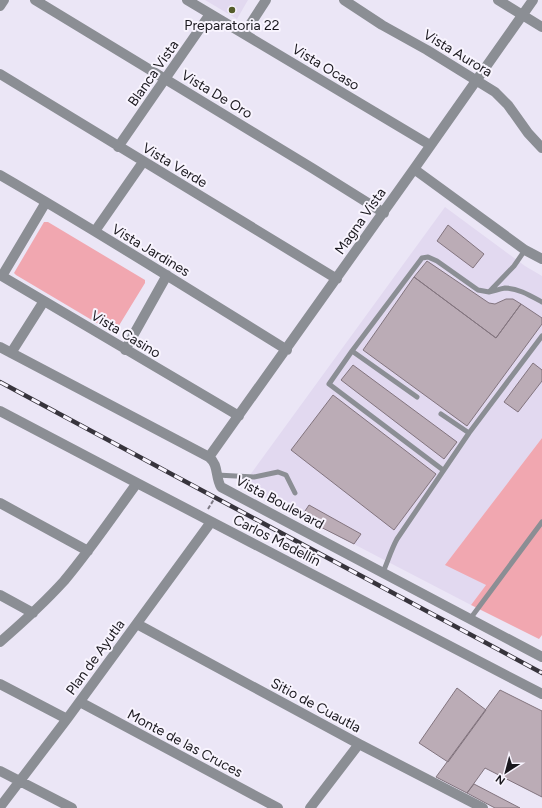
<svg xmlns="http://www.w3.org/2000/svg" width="542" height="808" font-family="Figtree,sans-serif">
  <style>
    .built { fill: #e2d9f0 }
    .green { fill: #f1a7b0 }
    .building { fill: #bbacb6; stroke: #82747e }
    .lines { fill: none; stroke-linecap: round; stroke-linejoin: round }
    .path { stroke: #7e7a85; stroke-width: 2; stroke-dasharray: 4 2; stroke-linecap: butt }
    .lane { stroke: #8b8e94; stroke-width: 5 }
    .street { stroke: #8b8e94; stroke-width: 10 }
    .rail-casing { stroke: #37343c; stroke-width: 4.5 }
    .rail { stroke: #f8f4fe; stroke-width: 3; stroke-dasharray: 9; stroke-linecap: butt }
    .poi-dot { fill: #545c2a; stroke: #f8f4fe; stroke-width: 1.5 }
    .labels { text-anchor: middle; stroke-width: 4; stroke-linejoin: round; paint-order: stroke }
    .poi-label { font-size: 14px; fill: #1a181e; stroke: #f8f4fe }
    .street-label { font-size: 14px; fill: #1a181e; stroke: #f8f4fe }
  </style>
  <rect width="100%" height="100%" fill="#ebe6f6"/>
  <path class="built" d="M 205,0 L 248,0 L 237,19 Z
    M 445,207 L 525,266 L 542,276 L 542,438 L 446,564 L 486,585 L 471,605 L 242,486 Z"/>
  <path class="green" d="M 44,222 L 48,222 L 145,280 L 145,283 L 115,332 L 112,332 L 16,275 L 14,273 Z
    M 542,438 L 542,635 L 539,639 L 471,605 L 486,585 L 445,565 Z"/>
  <path class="building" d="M 448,225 L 484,254 L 473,268 L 437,241 Z
    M 427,261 L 489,303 L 495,304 L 506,299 L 513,299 L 521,304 L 496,338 L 414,277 Z
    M 414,277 L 496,338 L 521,304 L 542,318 L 542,324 L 467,426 L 363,350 Z
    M 533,363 L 542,370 L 542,381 L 518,412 L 504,402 Z
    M 353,365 L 457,442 L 444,459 L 341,380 Z
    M 333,395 L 436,474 L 394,530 L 291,450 Z
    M 309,505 L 361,534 L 354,544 L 301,517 Z
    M 457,688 L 486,710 L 448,762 L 419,743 Z
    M 500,690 L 542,711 L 542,797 L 485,768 L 467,793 L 436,777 Z
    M 474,784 L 520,808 L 495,808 L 467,793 Z"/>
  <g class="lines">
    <path class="path" d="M 208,509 L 216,496"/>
    <path class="lane" d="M 489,292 C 494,291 499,289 505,288 C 518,288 531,296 542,302
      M 352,351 L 417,397
      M 441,414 L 469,433
      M 443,470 L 329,384 L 352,351 L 422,258 L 428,257 L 437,261 L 478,290 L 489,292 L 514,266 L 525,250
      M 217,475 L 254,477 L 278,472 L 286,475 L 295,493
      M 383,572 C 388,561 391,550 397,539 L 469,433 L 542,336
      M 470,619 L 542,522"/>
    <path class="street" d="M 35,0 L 312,168 L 384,213
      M 187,0 L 430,145
      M 344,0 L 382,25 L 427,50 L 495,92 L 508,105 L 528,133 L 542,148
      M 498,0 L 542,27
      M 0,6 L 4,0
      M 244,34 L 266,0
      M 0,74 L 337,279
      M 118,147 L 210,14
      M 414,169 L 525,250 L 542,259
      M 0,175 C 97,231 192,291 287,350
      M 95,231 L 143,162
      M 0,275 L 239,416
      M 2,276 L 46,202
      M 0,347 L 209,457 C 219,465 215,477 221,487 L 542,657
      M 125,350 L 167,275
      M 11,353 L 44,301
      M 0,411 L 137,483 L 542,694
      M 209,457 L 414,169 L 533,0
      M 0,503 L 88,551
      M 0,595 L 33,613
      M 137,624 L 359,744 L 483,808
      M 0,642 C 22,623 44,603 64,581 C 90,550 113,516 137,483
      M 0,684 L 67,719
      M 80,702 L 278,808
      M 0,771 L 72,808
      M 0,807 L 67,719 L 211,522
      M 310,808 L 359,744"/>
    <defs>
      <path id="rail" d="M 0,382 L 542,673"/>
    </defs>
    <use href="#rail" class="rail-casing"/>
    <use href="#rail" class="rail"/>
  </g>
  <circle class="poi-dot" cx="232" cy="10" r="4"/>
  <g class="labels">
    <g class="poi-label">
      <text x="232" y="30">Preparatoria 22</text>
    </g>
    <g class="street-label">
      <text transform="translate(458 53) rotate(31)" y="5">Vista Aurora</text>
      <text transform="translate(326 67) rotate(31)" y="5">Vista Ocaso</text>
      <text transform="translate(153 73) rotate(-55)" y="5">Blanca Vista</text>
      <text transform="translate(217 94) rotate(31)" y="5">Vista De Oro</text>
      <text transform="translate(175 165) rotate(31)" y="5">Vista Verde</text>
      <text transform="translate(360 221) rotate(-55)" y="5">Magna Vista</text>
      <text transform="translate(151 250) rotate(31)" y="5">Vista Jardines</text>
      <text transform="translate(126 334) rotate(31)" y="5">Vista Casino</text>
      <text transform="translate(280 502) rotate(28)" y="5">Vista Boulevard</text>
      <text transform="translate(277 540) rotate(27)" y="5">Carlos Medellín</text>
      <text transform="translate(95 657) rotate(-54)" y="5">Plan de Ayutla</text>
      <text transform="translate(316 705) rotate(28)" y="5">Sitio de Cuautla</text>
      <text transform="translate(185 743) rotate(28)" y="5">Monte de las Cruces</text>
    </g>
  </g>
  <g transform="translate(506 772) rotate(216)" stroke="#f8f4fe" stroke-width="3" paint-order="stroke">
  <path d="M0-3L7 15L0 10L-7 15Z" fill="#1a181e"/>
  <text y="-6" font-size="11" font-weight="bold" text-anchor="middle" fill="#1a181e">N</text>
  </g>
</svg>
